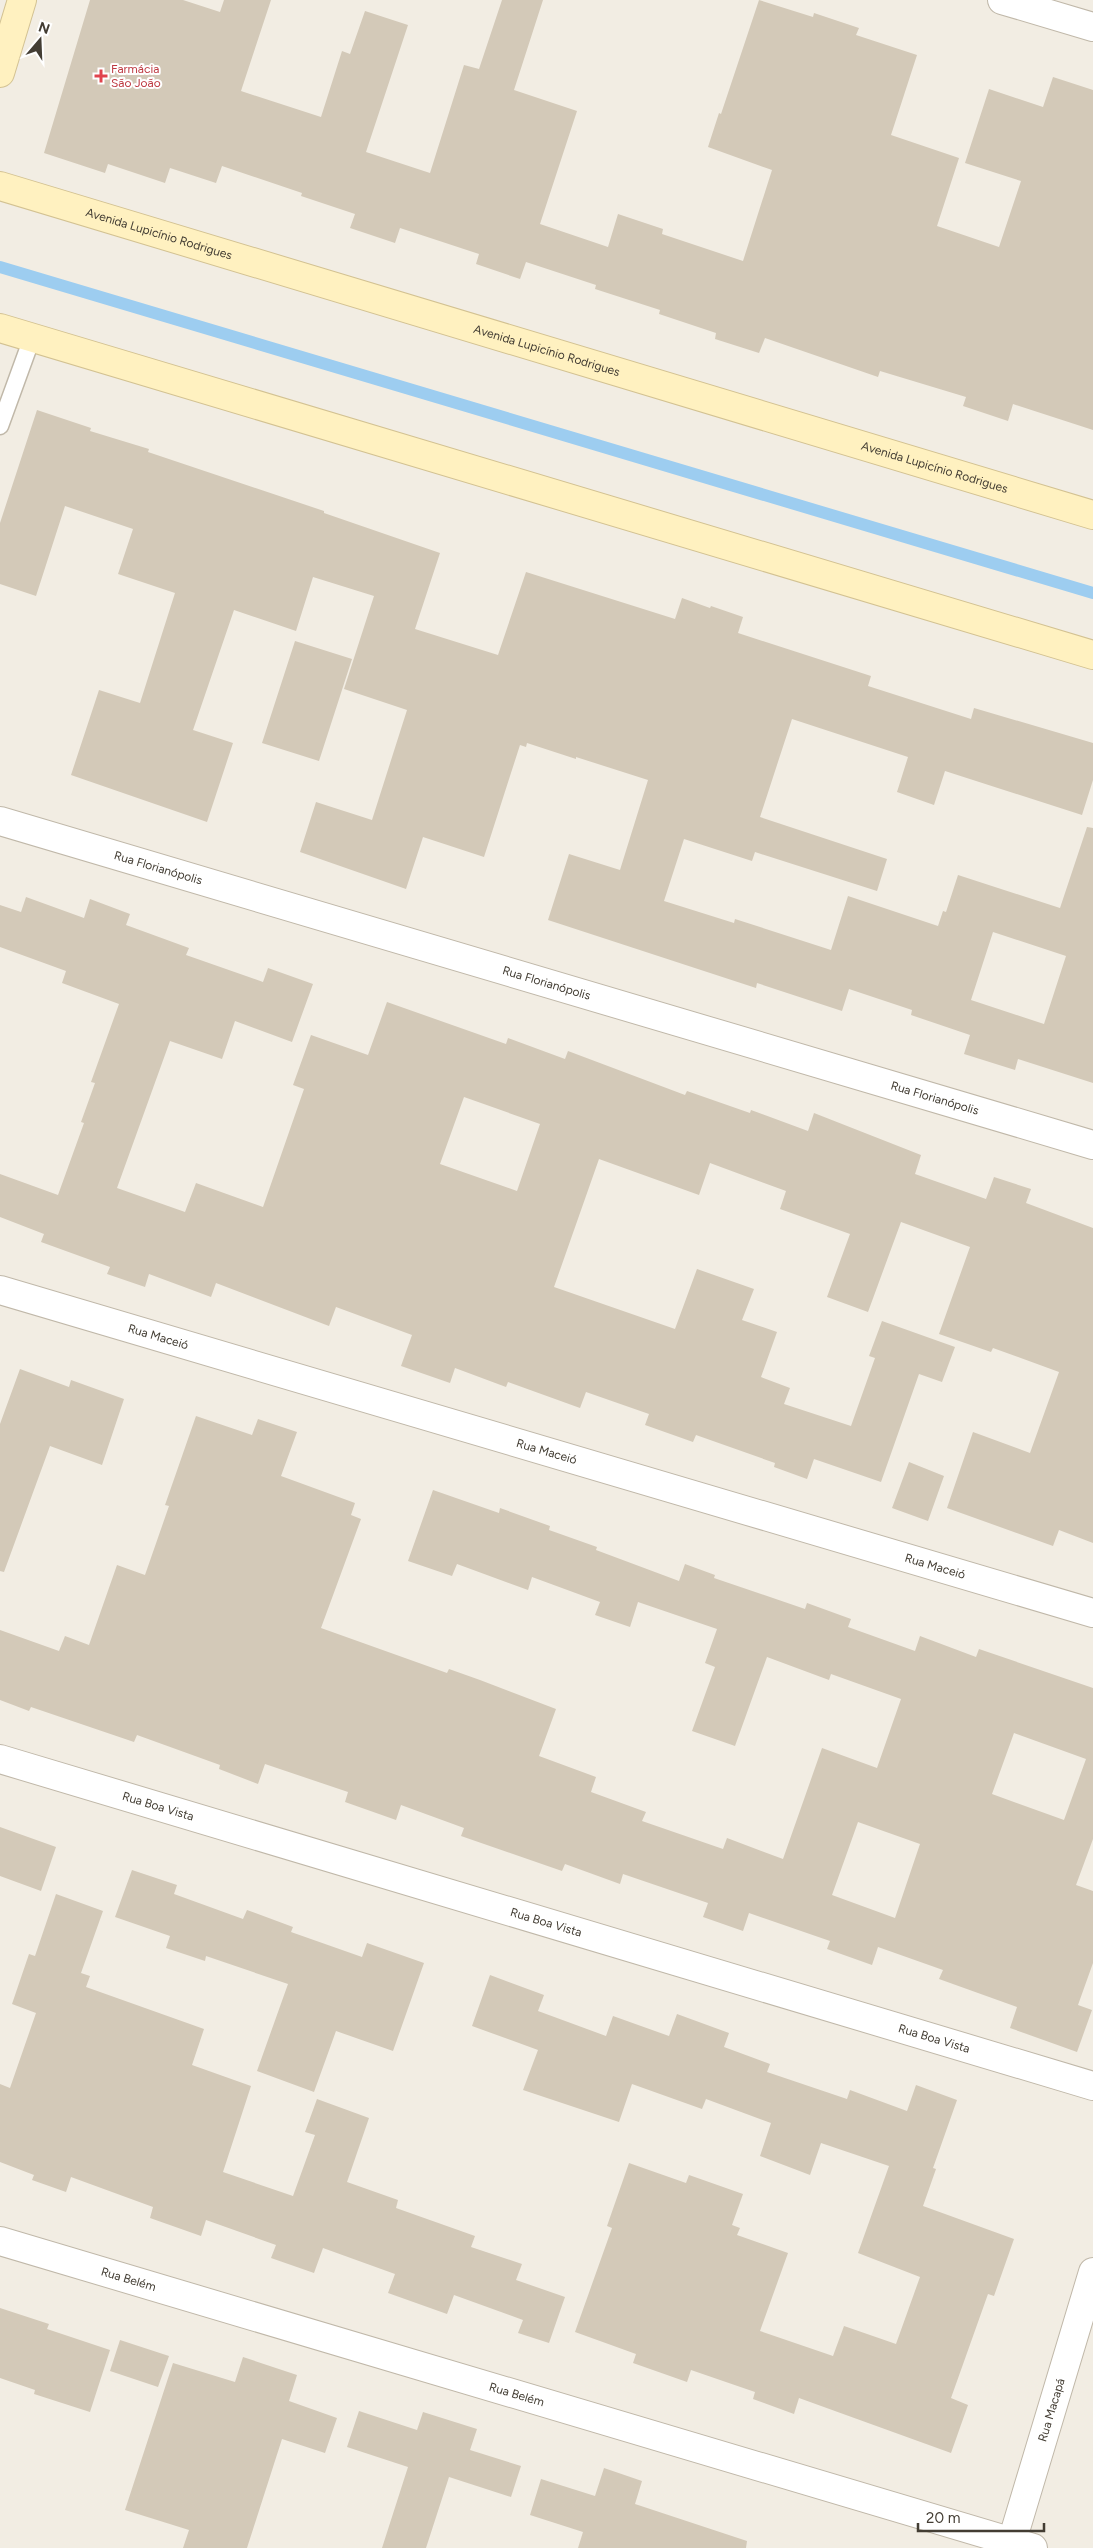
<svg xmlns="http://www.w3.org/2000/svg" width="1093" height="2548" viewBox="0 0 1093 2548" font-family="Figtree,sans-serif">
<style>
.lines{fill:none;stroke-linecap:round;stroke-linejoin:round}
.stream{stroke:#9dcdf0;stroke-width:12}
.building{fill:#d3c9b8;fill-rule:evenodd}
.lane-casing{stroke:#c0b8a9;stroke-width:19}
.street-casing{stroke:#c0b8a9;stroke-width:30}
.secondary-casing{stroke:#d3c292;stroke-width:30}
.lane{stroke:#fff;stroke-width:16}
.street{stroke:#fff;stroke-width:28}
.secondary{stroke:#fff1c0;stroke-width:28}
.health-dot{fill:#e0444e;stroke:#fff;stroke-width:2}
.labels{text-anchor:middle;dominant-baseline:central;stroke-width:4;stroke-linejoin:round;paint-order:stroke}
.health-label{font-size:12px;fill:#be3a42;stroke:#fff;text-anchor:start}
.street-label{font-size:12px;fill:#433d33;stroke:#fff}
</style>
<rect width="100%" height="100%" fill="#f2ede3"/>
<g class="lines">
<path class="stream" d="M 0,267 L 1093,593"/>
</g>
<path class="building" d="M 90,0 L 183,0 L 220,12 L 224,0 L 271,0 L 241,91 L 321,117 L 342,51 L 350,54 L 365,11 L 408,25 L 366,152 L 430,173 L 464,65 L 479,69 L 502,0 L 543,0 L 514,90 L 577,111 L 540,224 L 608,247 L 618,214 L 663,229 L 662,234 L 743,261 L 772,170 L 708,147 L 719,113 L 721,114 L 759,0 L 813,17 L 814,13 L 859,28 L 856,35 L 917,55 L 891,135 L 959,158 L 937,226 L 999,247 L 1021,181 L 965,163 L 989,89 L 1043,107 L 1053,77 L 1093,90 L 1093,430 L 1013,404 L 1008,421 L 963,406 L 966,397 L 880,371 L 878,377 L 765,338 L 759,353 L 715,339 L 716,333 L 659,314 L 660,310 L 595,289 L 596,285 L 526,262 L 520,279 L 476,264 L 479,254 L 400,228 L 395,243 L 350,228 L 355,214 L 301,196 L 302,193 L 222,166 L 216,183 L 170,168 L 165,183 L 108,164 L 105,173 L 44,153 Z
M 37,410 L 91,428 L 90,431 L 149,449 L 148,452 L 324,511 L 324,513 L 440,553 L 415,629 L 498,655 L 526,572 L 675,619 L 682,598 L 710,608 L 711,606 L 743,617 L 738,633 L 871,676 L 868,686 L 971,719 L 974,708 L 1093,743 L 1093,780 L 1082,815 L 945,771 L 934,805 L 897,792 L 908,757 L 792,719 L 760,817 L 887,859 L 877,891 L 755,852 L 752,861 L 684,839 L 664,901 L 734,923 L 735,919 L 831,950 L 848,896 L 938,926 L 943,911 L 946,912 L 958,875 L 1060,908 L 1087,827 L 1093,828 L 1093,1083 L 1018,1059 L 1015,1070 L 964,1054 L 970,1035 L 911,1015 L 912,1010 L 849,989 L 842,1011 L 757,983 L 756,988 L 548,920 L 569,854 L 620,870 L 648,780 L 576,757 L 576,759 L 527,743 L 526,747 L 520,745 L 484,857 L 423,837 L 406,889 L 300,852 L 316,802 L 372,820 L 407,710 L 344,689 L 374,596 L 313,577 L 296,631 L 234,610 L 193,730 L 233,743 L 207,822 L 71,775 L 99,690 L 140,703 L 175,593 L 118,574 L 133,529 L 65,506 L 36,596 L 0,584 L 0,523 ZM 993,932 L 1066,956 L 1044,1024 L 971,1000 Z
M 295,641 L 352,659 L 319,761 L 262,743 Z
M 26,897 L 84,918 L 90,899 L 130,914 L 126,925 L 189,948 L 186,955 L 263,982 L 268,968 L 313,984 L 292,1042 L 235,1021 L 222,1059 L 170,1041 L 117,1188 L 185,1212 L 196,1183 L 263,1207 L 304,1089 L 293,1085 L 311,1035 L 368,1055 L 387,1002 L 506,1044 L 508,1038 L 565,1059 L 568,1051 L 685,1095 L 687,1091 L 750,1113 L 751,1110 L 808,1131 L 814,1113 L 921,1155 L 915,1174 L 986,1199 L 994,1177 L 1031,1189 L 1026,1203 L 1093,1228 L 1093,1543 L 1059,1530 L 1053,1546 L 947,1508 L 973,1432 L 1030,1453 L 1059,1372 L 993,1348 L 991,1352 L 939,1334 L 970,1247 L 901,1222 L 868,1312 L 827,1297 L 850,1234 L 780,1209 L 786,1191 L 710,1163 L 699,1195 L 599,1159 L 554,1287 L 675,1329 L 697,1269 L 754,1289 L 742,1320 L 777,1332 L 761,1377 L 790,1388 L 784,1404 L 851,1426 L 875,1358 L 869,1356 L 882,1321 L 955,1347 L 942,1382 L 919,1374 L 881,1482 L 814,1459 L 807,1479 L 774,1467 L 775,1463 L 696,1435 L 693,1442 L 645,1425 L 649,1414 L 586,1392 L 580,1408 L 508,1382 L 506,1387 L 455,1368 L 450,1383 L 401,1366 L 412,1335 L 336,1307 L 329,1326 L 216,1283 L 211,1297 L 149,1274 L 145,1287 L 107,1274 L 110,1267 L 41,1242 L 44,1234 L 0,1217 L 0,1174 L 58,1195 L 84,1123 L 81,1122 L 95,1083 L 91,1082 L 119,1004 L 62,983 L 66,971 L 0,947 L 0,905 L 21,912 ZM 464,1097 L 540,1124 L 517,1191 L 440,1164 Z
M 20,1369 L 69,1387 L 71,1380 L 124,1399 L 102,1465 L 50,1446 L 4,1572 L 0,1571 L 0,1424 Z
M 196,1416 L 252,1435 L 258,1419 L 297,1432 L 281,1476 L 355,1503 L 351,1515 L 361,1519 L 321,1628 L 447,1673 L 449,1669 L 480,1680 L 556,1709 L 539,1756 L 596,1777 L 591,1792 L 646,1812 L 642,1821 L 723,1849 L 727,1838 L 783,1859 L 822,1748 L 877,1768 L 901,1699 L 831,1674 L 829,1680 L 767,1657 L 735,1746 L 692,1731 L 715,1667 L 705,1663 L 717,1629 L 638,1602 L 630,1627 L 595,1615 L 600,1602 L 532,1577 L 528,1590 L 457,1564 L 452,1576 L 408,1561 L 433,1490 L 499,1513 L 500,1508 L 550,1526 L 549,1530 L 597,1547 L 596,1550 L 679,1581 L 685,1564 L 715,1575 L 714,1578 L 805,1609 L 807,1603 L 851,1619 L 848,1627 L 915,1651 L 920,1636 L 976,1657 L 979,1649 L 1093,1688 L 1093,1839 L 1076,1885 L 1093,1891 L 1093,1963 L 1078,2005 L 1092,2010 L 1077,2052 L 1010,2028 L 1017,2007 L 939,1979 L 943,1970 L 878,1947 L 872,1965 L 827,1949 L 830,1941 L 749,1913 L 743,1931 L 703,1917 L 708,1903 L 623,1874 L 620,1884 L 565,1864 L 562,1871 L 461,1836 L 464,1828 L 401,1805 L 396,1820 L 345,1802 L 348,1792 L 265,1764 L 258,1784 L 219,1769 L 220,1765 L 137,1735 L 134,1742 L 31,1707 L 29,1711 L 0,1700 L 0,1630 L 59,1651 L 65,1636 L 89,1645 L 117,1565 L 145,1575 L 169,1506 L 165,1505 ZM 1014,1733 L 1086,1759 L 1064,1820 L 992,1794 ZM 858,1822 L 920,1844 L 895,1918 L 832,1895 Z
M 909,1462 L 944,1476 L 928,1521 L 892,1508 Z
M 0,1827 L 56,1847 L 41,1891 L 0,1876 Z
M 132,1870 L 177,1885 L 174,1894 L 243,1919 L 247,1910 L 293,1927 L 291,1932 L 362,1957 L 367,1943 L 424,1963 L 393,2051 L 336,2031 L 314,2092 L 257,2071 L 288,1984 L 206,1956 L 205,1961 L 166,1948 L 170,1936 L 115,1917 Z
M 56,1894 L 103,1911 L 81,1973 L 90,1976 L 86,1987 L 204,2029 L 192,2065 L 251,2086 L 223,2172 L 293,2196 L 315,2135 L 305,2132 L 317,2099 L 369,2118 L 347,2182 L 398,2200 L 396,2208 L 475,2236 L 471,2247 L 522,2264 L 516,2280 L 565,2297 L 549,2343 L 518,2333 L 523,2320 L 454,2295 L 447,2314 L 388,2293 L 395,2274 L 323,2248 L 314,2273 L 271,2258 L 276,2245 L 206,2220 L 201,2236 L 150,2218 L 153,2207 L 71,2177 L 66,2192 L 32,2180 L 34,2175 L 0,2162 L 0,2084 L 10,2088 L 36,2013 L 12,2004 L 29,1954 L 35,1956 Z
M 490,1975 L 544,1995 L 538,2011 L 606,2036 L 613,2016 L 669,2036 L 677,2014 L 729,2033 L 724,2047 L 770,2064 L 767,2072 L 847,2099 L 850,2090 L 907,2111 L 916,2085 L 957,2100 L 933,2168 L 936,2169 L 923,2206 L 1014,2239 L 994,2296 L 988,2294 L 951,2398 L 968,2405 L 951,2453 L 799,2398 L 794,2414 L 753,2399 L 755,2392 L 691,2370 L 687,2382 L 633,2363 L 636,2354 L 575,2332 L 612,2228 L 607,2226 L 629,2163 L 686,2183 L 689,2175 L 743,2194 L 732,2225 L 740,2228 L 737,2235 L 788,2253 L 760,2331 L 833,2356 L 844,2326 L 896,2344 L 920,2277 L 858,2253 L 889,2166 L 821,2143 L 810,2175 L 760,2156 L 771,2123 L 706,2099 L 702,2109 L 632,2084 L 619,2122 L 523,2090 L 538,2050 L 472,2026 Z
M 0,2308 L 49,2324 L 47,2329 L 110,2350 L 90,2412 L 34,2394 L 35,2390 L 0,2378 Z
M 120,2340 L 169,2356 L 158,2387 L 110,2371 Z
M 243,2357 L 297,2375 L 289,2401 L 337,2418 L 325,2453 L 282,2439 L 247,2548 L 183,2548 L 189,2530 L 125,2510 L 173,2363 L 235,2382 Z
M 359,2411 L 417,2430 L 423,2412 L 477,2429 L 470,2450 L 521,2466 L 511,2497 L 449,2477 L 426,2548 L 382,2548 L 408,2467 L 347,2447 Z
M 604,2468 L 642,2481 L 635,2504 L 747,2541 L 746,2548 L 578,2548 L 583,2532 L 530,2515 L 541,2479 L 595,2496 Z"/>
<g class="lines">
<g class="lane-casing">
<path id="lane" d="M 0,426 L 32,338"/>
</g>
<g class="street-casing">
<g id="street">
<path d="M 1002,0 L 1093,27"/>
<path id="s1" d="M 0,821 L 1093,1145"/>
<path id="s2" d="M 0,1290 L 1093,1613"/>
<path id="s3" d="M 0,1759 L 1093,2086"/>
<path id="s4" d="M 0,2241 L 1033,2548"/>
<path id="s5" d="M 1010,2548 L 1093,2272"/>
</g>
</g>
<g class="secondary-casing">
<g id="secondary">
<path d="M 0,73 L 22,0"/>
<path id="s6" d="M 0,186 L 1093,515"/>
<path d="M 0,328 L 1093,655"/>
</g>
</g>
<use href="#lane" class="lane"/>
<use href="#street" class="street"/>
<use href="#secondary" class="secondary"/>
</g>
<path class="health-dot" d="M98.5 68.5h5v5h5v5h-5v5h-5v-5h-5v-5h5z"/>
<g class="labels">
<g class="health-label">
<text x="111" y="69">Farmácia<tspan x="111" dy="14">São João</tspan></text>
</g>
<g class="street-label">
<text stroke="none"><textPath href="#s6" startOffset="166">Avenida Lupicínio Rodrigues</textPath></text>
<text stroke="none"><textPath href="#s6" startOffset="571">Avenida Lupicínio Rodrigues</textPath></text>
<text stroke="none"><textPath href="#s6" startOffset="976">Avenida Lupicínio Rodrigues</textPath></text>
<text stroke="none"><textPath href="#s1" startOffset="165">Rua Florianópolis</textPath></text>
<text stroke="none"><textPath href="#s1" startOffset="570">Rua Florianópolis</textPath></text>
<text stroke="none"><textPath href="#s1" startOffset="975">Rua Florianópolis</textPath></text>
<text stroke="none"><textPath href="#s2" startOffset="165">Rua Maceió</textPath></text>
<text stroke="none"><textPath href="#s2" startOffset="570">Rua Maceió</textPath></text>
<text stroke="none"><textPath href="#s2" startOffset="975">Rua Maceió</textPath></text>
<text stroke="none"><textPath href="#s3" startOffset="165">Rua Boa Vista</textPath></text>
<text stroke="none"><textPath href="#s3" startOffset="570">Rua Boa Vista</textPath></text>
<text stroke="none"><textPath href="#s3" startOffset="975">Rua Boa Vista</textPath></text>
<text stroke="none"><textPath href="#s4" startOffset="134">Rua Belém</textPath></text>
<text stroke="none"><textPath href="#s4" startOffset="539">Rua Belém</textPath></text>
<text stroke="none"><textPath href="#s5" startOffset="144">Rua Macapá</textPath></text>
</g>
</g>
<g transform="translate(40 40) rotate(19)" stroke="#ffffff" stroke-width="4" paint-order="stroke">
<path d="M0-4L9 19L0 12L-9 19Z" fill="#433d33"/>
<text y="-8" font-size="14" font-weight="bold" text-anchor="middle" fill="#433d33">N</text>
</g>
<path d="M918 2523v8h126v-8" fill="none" stroke="#433d33" stroke-width="2.5"/>
<text x="926" y="2523" font-size="15" fill="#433d33" stroke="#ffffff" stroke-width="4" paint-order="stroke">20 m</text>
</svg>
